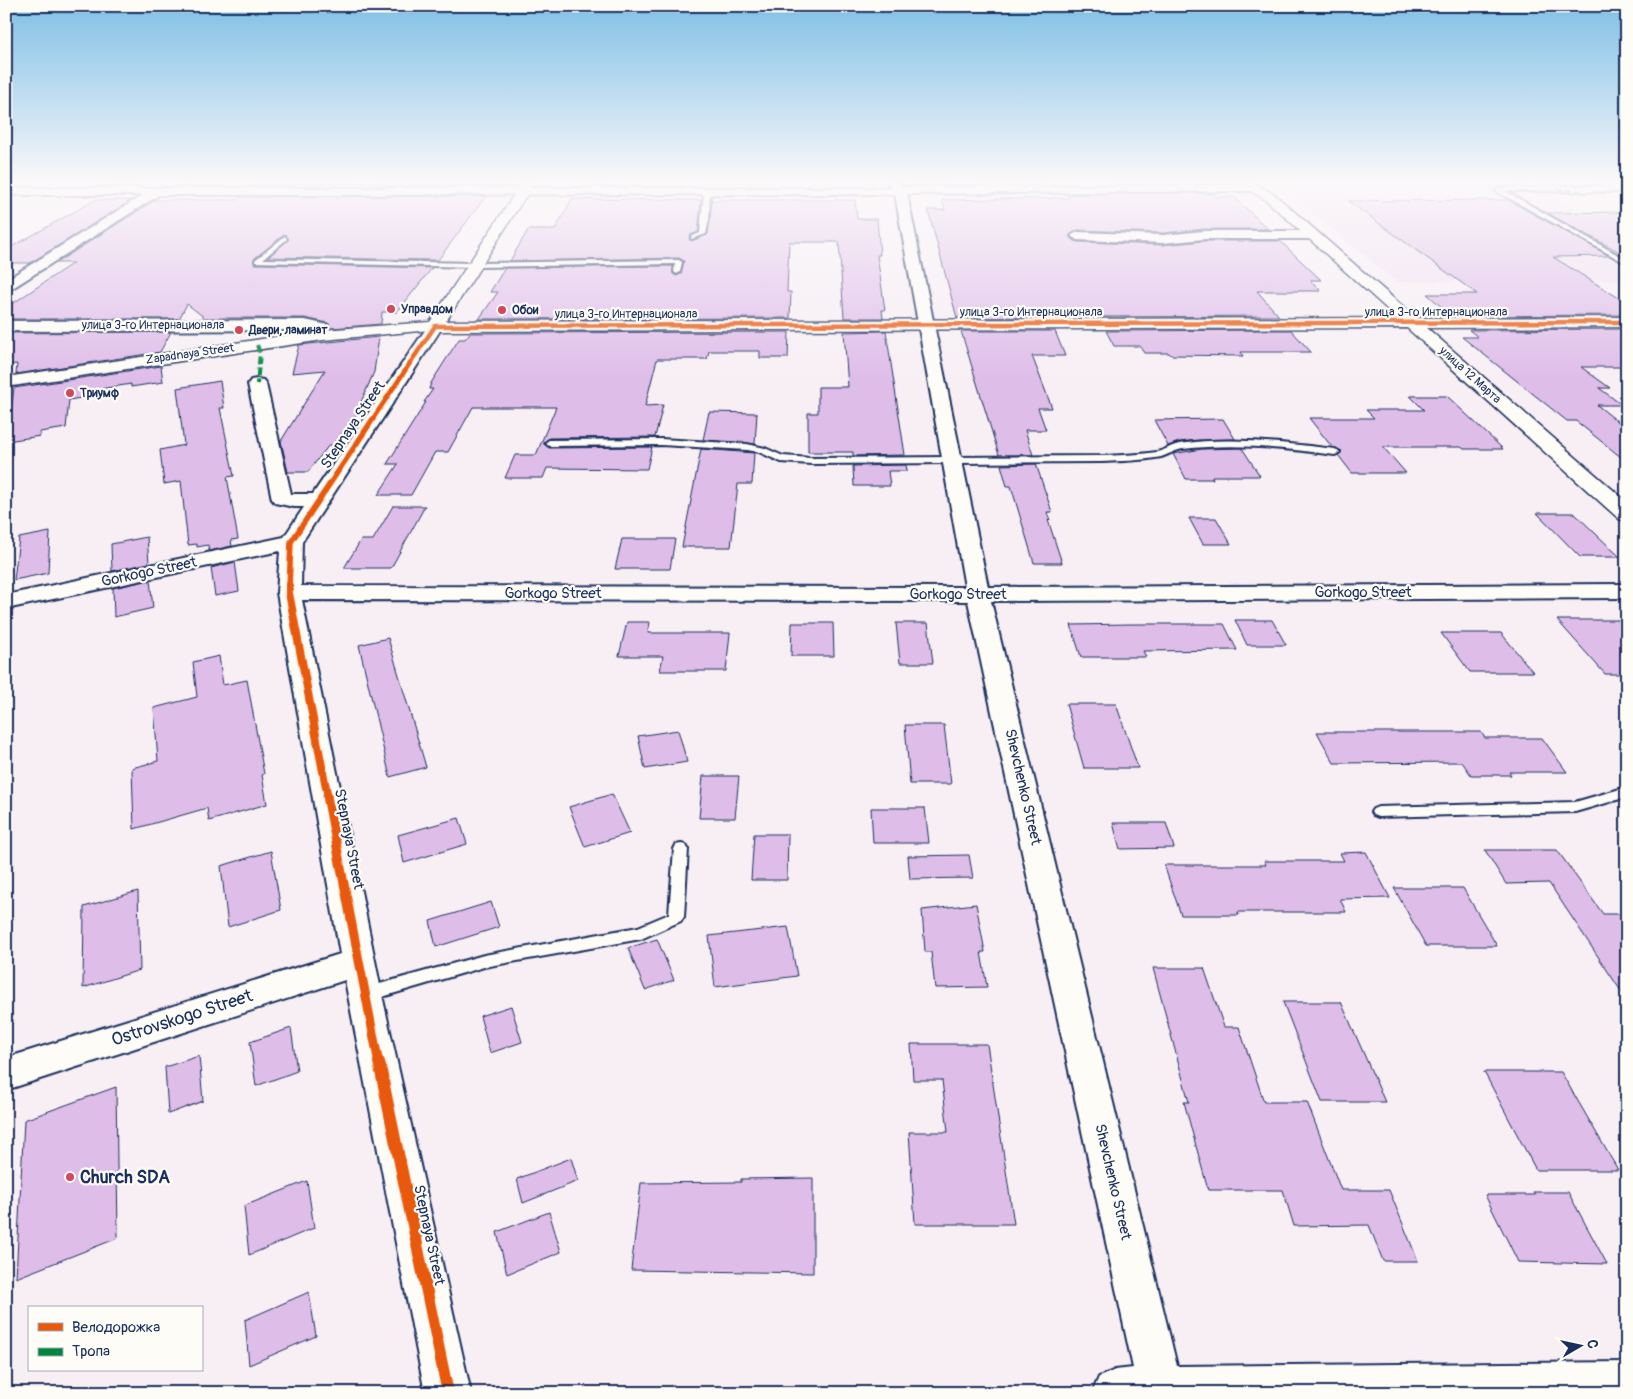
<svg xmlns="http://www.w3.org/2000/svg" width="1633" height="1399" viewBox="0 0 1633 1399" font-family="Pangolin,sans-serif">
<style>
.built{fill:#f0e0f1}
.building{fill:#dfbde9;stroke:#1b2f5e}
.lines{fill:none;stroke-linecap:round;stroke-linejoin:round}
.service-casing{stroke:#1b2f5e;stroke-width:4}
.minor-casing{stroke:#1b2f5e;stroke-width:4}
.tertiary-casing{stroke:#1b2f5e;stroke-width:3}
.secondary-casing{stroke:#1b2f5e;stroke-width:3}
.service{fill:#fdfcf7;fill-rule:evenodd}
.minor{fill:#fdfcf7;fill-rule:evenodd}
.tertiary{fill:#fdfcf7;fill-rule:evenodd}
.secondary{fill:#fdfcf7;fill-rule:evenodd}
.quiet-far1{stroke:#00873e;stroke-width:3;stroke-dasharray:6 3;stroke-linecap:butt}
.quiet{stroke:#00873e;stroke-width:4;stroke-dasharray:8 4;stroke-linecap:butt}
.cycleway-far4-casing{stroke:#fdfcf7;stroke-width:6}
.cycleway-far3-casing{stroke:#fdfcf7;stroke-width:8}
.cycleway-far2-casing{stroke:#fdfcf7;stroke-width:11}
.cycleway-far1-casing{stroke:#fdfcf7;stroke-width:12}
.cycleway-casing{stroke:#fdfcf7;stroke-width:15}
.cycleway-far4{stroke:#e8590c;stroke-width:4.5}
.cycleway-far3{stroke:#e8590c;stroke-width:5.5}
.cycleway-far2{stroke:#e8590c;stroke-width:8}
.cycleway-far1{stroke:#e8590c;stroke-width:9}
.cycleway{stroke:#e8590c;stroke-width:12}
.poi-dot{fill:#d1495b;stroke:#fdfcf7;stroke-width:2}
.labels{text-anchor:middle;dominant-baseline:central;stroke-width:4.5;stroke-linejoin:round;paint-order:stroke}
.far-poi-label{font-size:12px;font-weight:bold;fill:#1b2f5e;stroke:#fdfcf7;text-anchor:start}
.far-street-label{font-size:12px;fill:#1b2f5e;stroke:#fdfcf7}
.street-label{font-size:15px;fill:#1b2f5e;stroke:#fdfcf7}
.near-street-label{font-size:18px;fill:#1b2f5e;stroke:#fdfcf7}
.near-poi-label{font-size:18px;font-weight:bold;fill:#1b2f5e;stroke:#fdfcf7;text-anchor:start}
</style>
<rect width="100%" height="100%" fill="#f7eff4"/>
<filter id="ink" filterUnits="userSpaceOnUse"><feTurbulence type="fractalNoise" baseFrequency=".02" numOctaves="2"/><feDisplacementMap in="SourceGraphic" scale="10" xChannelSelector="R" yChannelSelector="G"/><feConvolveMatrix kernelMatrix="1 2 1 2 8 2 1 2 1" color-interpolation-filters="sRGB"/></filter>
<g filter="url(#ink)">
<path class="built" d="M 1275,183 L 1527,183 L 1627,235 L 1627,279 L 1397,282 Z"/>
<path class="building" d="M 259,183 L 497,183 L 495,186 L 255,186 Z
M 1212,193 L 1216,197 L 1234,197 L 1268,229 L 1204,229 L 1163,233 L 1077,230 L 1069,237 L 1077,242 L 1163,245 L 1204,241 L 1280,241 L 1321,280 L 1310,280 L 1321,291 L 1257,291 L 1279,316 L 1099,317 L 1095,310 L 1046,310 L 1049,317 L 957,318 L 928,210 L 945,210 L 942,200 L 1069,198 L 1068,194 Z
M 486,196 L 438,260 L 268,257 L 288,240 L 285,234 L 254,259 L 255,264 L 432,268 L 397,312 L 382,312 L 381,324 L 331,328 L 328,323 L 305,318 L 205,318 L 187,304 L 179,319 L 6,319 L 6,308 L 73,263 L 56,263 L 155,200 L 236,200 L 240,197 Z
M 572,199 L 701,200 L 698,232 L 690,235 L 689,239 L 692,241 L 708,234 L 712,200 L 855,200 L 857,219 L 877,219 L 880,255 L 877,255 L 885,310 L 882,310 L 883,318 L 844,318 L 839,242 L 789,242 L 787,292 L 791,292 L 790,318 L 479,319 L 498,292 L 490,292 L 505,268 L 673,266 L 673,274 L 676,276 L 681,274 L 684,261 L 679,258 L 510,261 L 528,230 L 555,230 Z
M 95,200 L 132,200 L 30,263 L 6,263 L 6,250 Z
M 1508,200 L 1610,256 L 1553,257 L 1627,303 L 1627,315 L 1452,316 L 1427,294 L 1477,294 L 1348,201 Z
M 1627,212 L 1627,256 L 1547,213 Z
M 1627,329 L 1627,367 L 1581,367 L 1610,388 L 1599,388 L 1622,405 L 1597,405 L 1627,429 L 1627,462 L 1576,421 L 1567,421 L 1462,337 L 1478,337 L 1469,330 Z
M 1291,330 L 1311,352 L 1241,352 L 1243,356 L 1171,355 L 1169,353 L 1144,353 L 1140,346 L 1114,346 L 1106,331 Z
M 886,331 L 905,455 L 853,456 L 853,452 L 808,452 L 808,413 L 818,413 L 818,387 L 848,387 L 844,332 Z
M 961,331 L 1055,331 L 1065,356 L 1032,356 L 1052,408 L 1038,408 L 1046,430 L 1025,430 L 1033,455 L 999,455 Z
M 171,332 L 160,352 L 16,374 L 17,364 L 6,365 L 6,333 Z
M 789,332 L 788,358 L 760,358 L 760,351 L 709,351 L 707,359 L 657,359 L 645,406 L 663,405 L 655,437 L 549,438 L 543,443 L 549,448 L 652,447 L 647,469 L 547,468 L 543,478 L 505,478 L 515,455 L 536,455 L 556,407 L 473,407 L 448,452 L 435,452 L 411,495 L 378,495 L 398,464 L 387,464 L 426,402 L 424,402 L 433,389 L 429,389 L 431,383 L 459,339 L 465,339 L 470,333 Z
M 379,337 L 374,372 L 355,416 L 333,445 L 329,445 L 308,472 L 288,472 L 281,441 L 325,370 L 292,373 L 299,345 Z
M 161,366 L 163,382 L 131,387 L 131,384 L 81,392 L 81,398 L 69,400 L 66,428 L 40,432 L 40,436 L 7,441 L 14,388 Z
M 220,381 L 224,408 L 220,408 L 234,476 L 227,477 L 238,539 L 231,540 L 232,546 L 209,551 L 208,545 L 197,547 L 197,544 L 188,545 L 181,481 L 164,484 L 160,450 L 184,445 L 177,388 Z
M 1410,396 L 1447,396 L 1503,449 L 1464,449 L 1461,447 L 1383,447 L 1406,473 L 1352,473 L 1338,455 L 1342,451 L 1332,447 L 1309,418 L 1374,418 L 1366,410 L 1424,410 Z
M 709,412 L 757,413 L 755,444 L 703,440 Z
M 1223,419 L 1235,439 L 1198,440 L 1179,442 L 1168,446 L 1154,420 Z
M 1242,448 L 1260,476 L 1212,476 L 1213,479 L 1186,479 L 1173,454 L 1202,449 Z
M 701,449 L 754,453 L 752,484 L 738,484 L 731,547 L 682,547 Z
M 1036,464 L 1052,512 L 1047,512 L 1050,520 L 1048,520 L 1062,563 L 1034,563 L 1011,486 L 1007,486 L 1001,465 Z
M 906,465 L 907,471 L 888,471 L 890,486 L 854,486 L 853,466 Z
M 393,506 L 425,506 L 391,568 L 344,568 L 361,540 L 373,540 Z
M 1537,513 L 1574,513 L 1620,557 L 1580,557 Z
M 1189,518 L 1216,518 L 1231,544 L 1203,544 Z
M 50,532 L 48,573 L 14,580 L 19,538 Z
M 147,537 L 149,563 L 112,571 L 111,544 Z
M 622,539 L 675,539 L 670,569 L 615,569 Z
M 235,562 L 239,591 L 215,596 L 211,568 Z
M 150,580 L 153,608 L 114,617 L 113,588 Z
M 1235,620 L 1272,620 L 1286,645 L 1247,645 Z
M 1557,620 L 1627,620 L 1627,674 L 1605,674 Z
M 627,622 L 650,622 L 648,633 L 730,633 L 726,671 L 660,671 L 663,656 L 619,656 Z
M 792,623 L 833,623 L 834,656 L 791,656 Z
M 896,623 L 928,623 L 933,663 L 900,663 Z
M 1131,624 L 1224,624 L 1237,650 L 1143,651 L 1146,657 L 1081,657 L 1071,625 Z
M 1441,633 L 1501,633 L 1533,672 L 1470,672 Z
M 388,638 L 426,767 L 390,777 L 359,645 Z
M 219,656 L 223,685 L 247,680 L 264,774 L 262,775 L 267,804 L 209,821 L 207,808 L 134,829 L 132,768 L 158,761 L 154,708 L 197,697 L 193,662 Z
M 1066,704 L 1116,704 L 1138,768 L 1084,768 Z
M 905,725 L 944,725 L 951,784 L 910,784 Z
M 678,730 L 687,762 L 645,769 L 638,736 Z
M 1317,732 L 1481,732 L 1485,738 L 1542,738 L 1567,772 L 1509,772 L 1511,775 L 1471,775 L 1462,762 L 1334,763 Z
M 703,776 L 739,776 L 735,818 L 699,818 Z
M 612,794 L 630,833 L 585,847 L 569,807 Z
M 871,808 L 925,808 L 929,843 L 873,843 Z
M 459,818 L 467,844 L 404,863 L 398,835 Z
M 1113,823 L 1166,823 L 1174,848 L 1120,849 Z
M 754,834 L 788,834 L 787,880 L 751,880 Z
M 1485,850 L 1557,850 L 1603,914 L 1627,914 L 1627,1000 L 1549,883 L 1506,884 Z
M 271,851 L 281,910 L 228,927 L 221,866 Z
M 1366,852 L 1390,898 L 1340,899 L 1346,912 L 1238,912 L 1239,915 L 1181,915 L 1164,865 L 1266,865 L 1264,861 L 1344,861 L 1340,853 Z
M 969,855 L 973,878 L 910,879 L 908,856 Z
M 1394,888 L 1463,888 L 1497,946 L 1426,946 Z
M 138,891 L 140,970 L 83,988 L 84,907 Z
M 491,902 L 499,927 L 436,947 L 430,921 Z
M 976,904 L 985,952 L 981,952 L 987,987 L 935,988 L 931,952 L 925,952 L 922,910 Z
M 788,927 L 797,976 L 715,987 L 709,936 Z
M 657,939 L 674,980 L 645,990 L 628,948 Z
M 1153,968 L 1204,968 L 1224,1027 L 1239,1027 L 1264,1102 L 1307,1102 L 1341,1190 L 1389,1190 L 1418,1261 L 1383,1261 L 1369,1225 L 1294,1226 L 1283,1190 L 1208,1190 L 1184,1102 L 1189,1102 Z
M 1283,1002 L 1341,1002 L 1385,1102 L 1322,1102 Z
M 511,1006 L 522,1042 L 490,1053 L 480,1016 Z
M 291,1028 L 297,1071 L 256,1086 L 250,1042 Z
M 911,1044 L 987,1044 L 1014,1224 L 915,1224 L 909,1132 L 948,1132 L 942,1080 L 913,1080 Z
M 199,1056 L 203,1101 L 168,1114 L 165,1067 Z
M 1484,1072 L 1561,1072 L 1618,1170 L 1536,1170 Z
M 116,1087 L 118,1238 L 16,1278 L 24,1120 Z
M 571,1158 L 578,1181 L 523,1203 L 517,1179 Z
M 813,1178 L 813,1273 L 631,1270 L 641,1183 L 741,1182 L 741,1179 Z
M 307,1181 L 314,1228 L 249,1255 L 244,1206 Z
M 1533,1192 L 1568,1192 L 1607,1264 L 1518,1262 L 1485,1195 L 1535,1195 Z
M 549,1212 L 561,1252 L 507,1274 L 497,1232 Z
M 309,1292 L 316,1336 L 249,1365 L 245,1320 Z"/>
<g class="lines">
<g class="service-casing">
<path id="service" d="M 1498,188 L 1541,188 L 1539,191 L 1505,191 L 1627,260 L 1627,264 L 1496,191 Z
M 707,189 L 710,191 L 709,219 L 706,234 L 691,239 L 691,237 L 700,233 L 704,191 Z
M 285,236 L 287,239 L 263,259 L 475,263 L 679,260 L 682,262 L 680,272 L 677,274 L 674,272 L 675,264 L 475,267 L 255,262 L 255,260 Z
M 661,439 L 747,444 L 765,448 L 783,456 L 811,458 L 1100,456 C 1119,455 1138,455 1157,452 C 1165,450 1171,446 1179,444 C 1229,436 1285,443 1335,449 L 1340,452 L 1335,455 C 1284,448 1234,443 1183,449 C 1175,450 1168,455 1161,457 C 1141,461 1120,461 1100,462 L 811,464 L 781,462 L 759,452 L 747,450 L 661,445 L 549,446 L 545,443 L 549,440 Z
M 1627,787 L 1627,797 L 1575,812 L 1378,817 L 1373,815 L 1371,812 L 1373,809 L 1378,807 L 1575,802 Z
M 681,844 L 686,845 L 688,849 L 684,917 L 681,921 L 641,939 L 484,967 L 365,1002 L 359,1000 L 357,995 L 359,990 L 365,988 L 484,955 L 638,927 L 669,914 L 674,849 L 676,845 Z"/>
</g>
<g class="minor-casing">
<path id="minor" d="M 888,183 L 900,183 L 902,187 L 1251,185 L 1257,188 L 1251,191 L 907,194 L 988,587 L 1627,584 L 1627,598 L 991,601 L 1177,1366 L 1627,1362 L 1627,1393 L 1092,1393 L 1099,1377 L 1115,1370 L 1133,1368 L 968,601 L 302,600 L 382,995 L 471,1393 L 425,1393 L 345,980 L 6,1090 L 6,1058 L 340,954 L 277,593 L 280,551 L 6,609 L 6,595 L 284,537 L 304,507 L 294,507 L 275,503 L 272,499 L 248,384 L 251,380 L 257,379 L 263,380 L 266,384 L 291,494 L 313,494 L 430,323 L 440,323 L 443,326 L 302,542 L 301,586 L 965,587 L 895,194 L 159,195 L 11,289 L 6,290 L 6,280 L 143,195 L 6,195 L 6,188 L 891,188 Z
M 1539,186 L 1627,186 L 1627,192 L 1535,191 L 1533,189 Z
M 1204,231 L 1313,231 L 1319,235 L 1313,239 L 1204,239 L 1163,243 L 1077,240 L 1071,236 L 1077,232 L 1163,235 Z
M 305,320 L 328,325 L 331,335 L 329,338 L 317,338 L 315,331 L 305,330 L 6,331 L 6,321 Z"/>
</g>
<g class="tertiary-casing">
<path id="tertiary" d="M 1238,183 L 1253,183 L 1274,194 L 1416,318 L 1627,317 L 1627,327 L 1427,328 L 1627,502 L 1627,521 L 1619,519 L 1407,328 L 435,331 L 429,329 L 427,326 L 429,323 L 435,321 L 1397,318 L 1266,200 Z"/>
</g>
<g class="secondary-casing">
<path id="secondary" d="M 522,183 L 534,183 L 441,329 L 323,340 L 6,387 L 6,377 L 323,330 L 430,322 Z"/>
</g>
<use href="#service" class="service"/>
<use href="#minor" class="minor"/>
<use href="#tertiary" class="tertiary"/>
<use href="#secondary" class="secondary"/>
<path class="quiet-far1" d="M 1557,189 L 1583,192"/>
<path class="quiet" d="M 257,345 L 260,353 L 257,384"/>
<g class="cycleway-far4-casing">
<path id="cycleway-far4" d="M 372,420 L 435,326 L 1627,322"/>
</g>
<g class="cycleway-far3-casing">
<path id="cycleway-far3" d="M 289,587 L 291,542 L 373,419"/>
</g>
<g class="cycleway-far2-casing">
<path id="cycleway-far2" d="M 289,586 L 289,593 L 328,798"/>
</g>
<g class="cycleway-far1-casing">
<path id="cycleway-far1" d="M 327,796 L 379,1064"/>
</g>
<g class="cycleway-casing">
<path id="cycleway" d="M 379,1062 L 448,1393"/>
</g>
<use href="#cycleway-far4" class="cycleway-far4"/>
<use href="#cycleway-far3" class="cycleway-far3"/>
<use href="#cycleway-far2" class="cycleway-far2"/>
<use href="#cycleway-far1" class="cycleway-far1"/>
<use href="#cycleway" class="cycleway"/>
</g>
</g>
<linearGradient id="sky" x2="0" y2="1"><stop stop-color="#7fc0e5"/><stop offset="0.48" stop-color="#fbf8fa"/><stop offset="1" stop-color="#fbf8fa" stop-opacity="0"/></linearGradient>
<rect width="1633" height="379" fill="url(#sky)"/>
<g class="poi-dot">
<circle cx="391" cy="309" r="5"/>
<circle cx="502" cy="310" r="5"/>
<circle cx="239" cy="330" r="5"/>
<circle cx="70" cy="393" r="5"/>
<circle cx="70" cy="1177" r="5"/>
</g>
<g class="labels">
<g class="far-poi-label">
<text x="401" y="309">Управдом</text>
<text x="512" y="310">Обои</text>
<text x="249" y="330">Двери, ламинат</text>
<text x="80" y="393">Триумф</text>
</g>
<g class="far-street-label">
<text x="1031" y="312">улица 3-го Интернационала</text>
<text x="1436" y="312">улица 3-го Интернационала</text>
<text x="626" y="314">улица 3-го Интернационала</text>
<text x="153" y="325">улица 3-го Интернационала</text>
<text transform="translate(190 354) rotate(-8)">Zapadnaya Street</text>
<text transform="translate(1470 375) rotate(42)">улица 12 Марта</text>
</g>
<g class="street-label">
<text transform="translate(353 425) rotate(-56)">Stepnaya Street</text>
<text transform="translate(149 572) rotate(-12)">Gorkogo Street</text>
<text x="1363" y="592">Gorkogo Street</text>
<text x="553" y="593">Gorkogo Street</text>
<text x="958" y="594">Gorkogo Street</text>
<text transform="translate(1023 787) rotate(77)">Shevchenko Street</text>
<text transform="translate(349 839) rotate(79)">Stepnaya Street</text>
<text transform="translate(1113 1182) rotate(77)">Shevchenko Street</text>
<text transform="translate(429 1235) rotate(78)">Stepnaya Street</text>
</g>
<g class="near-street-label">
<text transform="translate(182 1018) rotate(-18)">Ostrovskogo Street</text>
</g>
<g class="near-poi-label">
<text x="80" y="1177">Church SDA</text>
</g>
</g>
<rect width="1633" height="1399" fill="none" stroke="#fdfcf7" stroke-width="25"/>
<rect x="12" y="12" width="1608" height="1374" fill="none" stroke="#1b2f5e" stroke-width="2" filter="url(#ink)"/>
<rect x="28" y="1306" width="175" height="65" fill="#fdfcf7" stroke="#a3aaba"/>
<rect x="38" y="1323" width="25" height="8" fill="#e8590c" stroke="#a3aaba"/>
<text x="72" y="1332" font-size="15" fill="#1b2f5e">Велодорожка</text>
<rect x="38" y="1348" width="25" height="8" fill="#00873e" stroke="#a3aaba"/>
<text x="72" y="1356" font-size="15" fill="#1b2f5e">Тропа</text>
<g transform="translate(1580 1346) rotate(81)" stroke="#fdfcf7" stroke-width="4" paint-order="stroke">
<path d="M0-4L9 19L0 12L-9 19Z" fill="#1b2f5e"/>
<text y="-8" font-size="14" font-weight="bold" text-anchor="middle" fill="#1b2f5e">С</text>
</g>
</svg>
